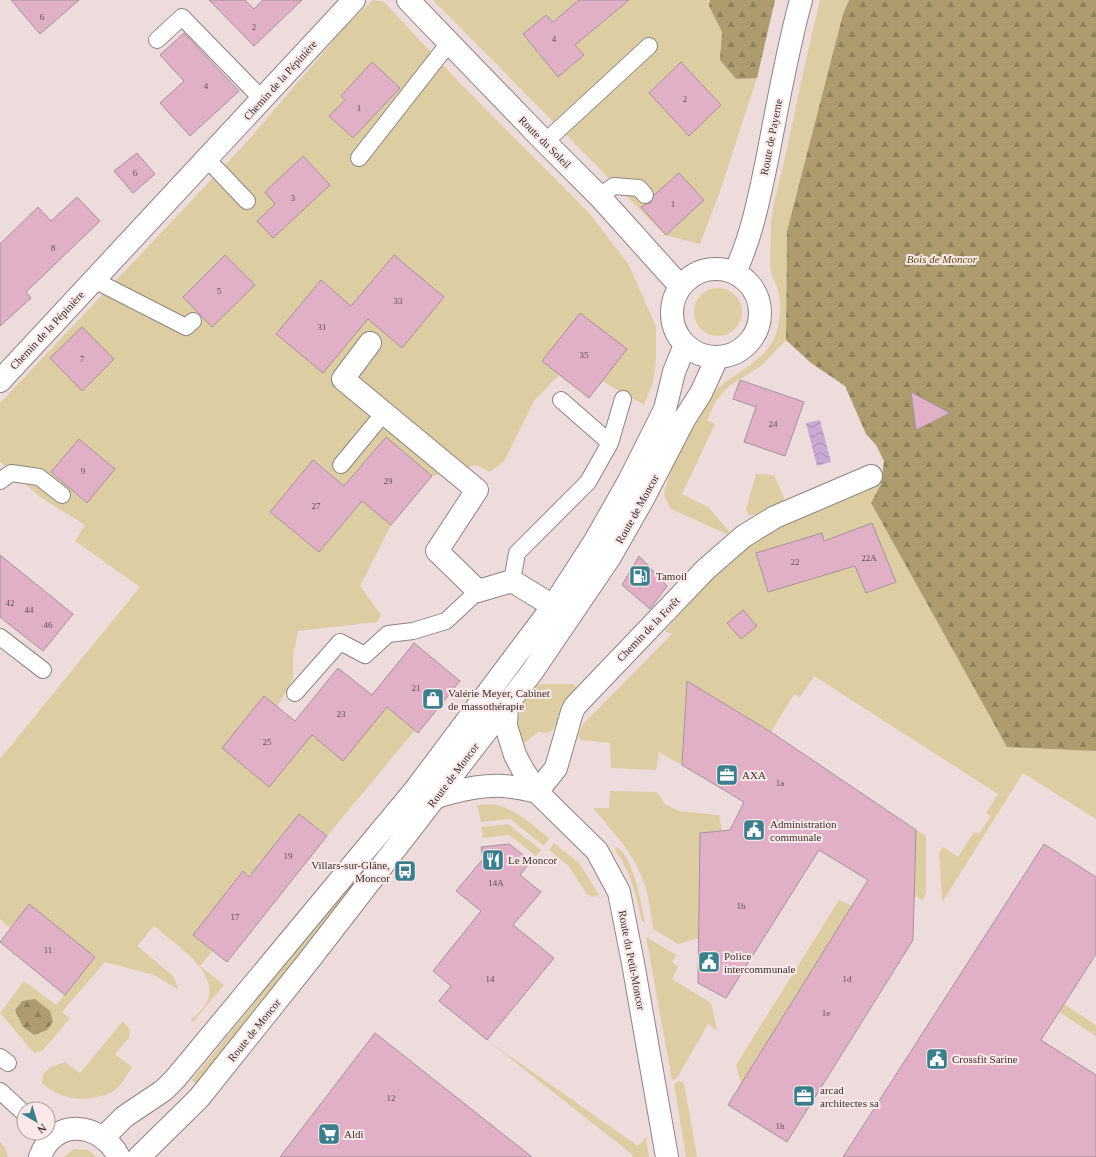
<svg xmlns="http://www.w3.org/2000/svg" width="1096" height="1157" viewBox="0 0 1096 1157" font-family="'Times New Roman',serif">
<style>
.grass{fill:#ddcda3}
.forest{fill:url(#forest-firs)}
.water{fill:url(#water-waves)}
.building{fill:#e1afc6;stroke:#a2949a}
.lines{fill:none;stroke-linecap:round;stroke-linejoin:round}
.lane-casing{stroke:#918281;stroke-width:18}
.street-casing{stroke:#918281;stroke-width:24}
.secondary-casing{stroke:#918281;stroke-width:24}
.lane{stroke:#fff;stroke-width:16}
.street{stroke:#fff;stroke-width:22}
.secondary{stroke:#fff;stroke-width:22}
.labels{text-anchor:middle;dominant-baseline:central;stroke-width:4;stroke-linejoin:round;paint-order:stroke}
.number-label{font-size:9px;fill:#625056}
.street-label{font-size:11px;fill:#373130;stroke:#fae9e8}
.park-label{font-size:11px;font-style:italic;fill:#5a470d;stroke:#fae9e8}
.poi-label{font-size:11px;fill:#373130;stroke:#fae9e8;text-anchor:start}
</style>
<defs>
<pattern id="forest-firs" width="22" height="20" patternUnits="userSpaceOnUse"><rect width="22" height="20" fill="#ad9c6e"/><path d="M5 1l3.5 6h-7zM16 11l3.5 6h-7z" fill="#8e805b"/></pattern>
<pattern id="water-waves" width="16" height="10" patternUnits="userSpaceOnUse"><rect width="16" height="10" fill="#c8abd4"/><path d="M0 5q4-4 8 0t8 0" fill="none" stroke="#a38cac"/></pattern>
</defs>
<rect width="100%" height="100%" fill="#eddcdb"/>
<path class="grass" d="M 373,0 L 384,2 L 458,81 L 590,214 L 629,265 L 656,327 L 656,359 L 653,382 L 644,405 L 602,381 L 589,398 L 559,375 L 534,401 L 504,461 L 490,472 L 476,465 L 432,476 L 386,437 L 344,486 L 314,461 L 271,512 L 319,552 L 362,501 L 391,525 L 360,586 L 381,615 L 377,622 L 298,631 L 293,657 L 293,679 L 277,707 L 264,696 L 222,748 L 269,787 L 312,735 L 387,707 L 415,730 L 327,836 L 299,814 L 249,877 L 243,872 L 193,935 L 212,951 L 200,966 L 224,985 L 193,1022 L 191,1020 C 196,1015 202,1010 206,1004 C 223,973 174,944 154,926 L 137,946 L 173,976 L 179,990 L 154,975 L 105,962 L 62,1012 L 70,1018 L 43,1050 L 34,1053 L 0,1013 L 24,981 L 56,1005 L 95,957 L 29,904 L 10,928 L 0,919 L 0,759 L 140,587 L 75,541 L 85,525 L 40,497 L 0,462 L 0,403 L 245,144 L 346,26 Z
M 433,0 L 710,0 L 709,6 L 722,32 L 721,60 L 736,79 L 757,78 L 719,194 L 700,244 L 665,235 Z
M 820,0 L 849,0 L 843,14 L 787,231 L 786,340 L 761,366 L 730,385 L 716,401 L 707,420 L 715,424 L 682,494 L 708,507 L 729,531 L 727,534 L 671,509 L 664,496 C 668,468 696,408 717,389 C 737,371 766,361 776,334 C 781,319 782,302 777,287 C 776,282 772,278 771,273 C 769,262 771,236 771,224 C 773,201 781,176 786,153 C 797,102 807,51 820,0 Z
M694 312a24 24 0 1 1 48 0a24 24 0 1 1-48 0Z
M 756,474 L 774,475 L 784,498 L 784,503 L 755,515 L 749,515 L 746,510 Z
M 881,484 L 871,503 L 1007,747 L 1096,751 L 1096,819 L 1023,773 L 943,901 L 942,899 L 939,853 L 943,847 L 958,857 L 974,832 L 979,834 L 991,816 L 986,813 L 998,794 L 814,676 L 800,697 L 794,694 L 771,732 L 687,681 L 682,765 L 659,752 L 656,770 L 611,768 L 610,743 L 581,740 L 578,735 L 583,724 L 672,634 L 665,631 L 712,578 L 763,533 L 794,517 Z
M 540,684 L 573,684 L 576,687 L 576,693 L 552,731 L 547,733 L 538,732 L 522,745 C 519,737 516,727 518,719 C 521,708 530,689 540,684 Z
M 468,745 L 196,1084 L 192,1080 L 362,869 Z
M 610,791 L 657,792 L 665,804 L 679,811 L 719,815 L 722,830 L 700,833 L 699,938 L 678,944 L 653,929 C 651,911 648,892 641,875 C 631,850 610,829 593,808 L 609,808 Z
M 490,804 C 513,806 531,824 549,838 L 544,846 L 510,819 L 481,822 L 477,805 Z
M 508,824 L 541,850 L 536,856 L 509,835 L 483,838 L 481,827 Z
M 916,830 L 926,836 L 926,892 L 923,901 L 914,895 Z
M 554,843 L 579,863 L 599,895 L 592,897 L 587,894 L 568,865 L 549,850 Z
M 616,847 C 633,854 642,906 645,923 L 642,921 C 636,895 631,872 615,850 Z
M 839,900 L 852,906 L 741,1084 L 736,1065 Z
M 646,937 L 676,955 L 672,962 L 678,967 L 672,979 L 711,1003 L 717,1030 L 708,1024 L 677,1078 L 672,1080 Z
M 1064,1004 L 1096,1025 L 1096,1036 L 1059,1012 Z
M 123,1021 L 130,1030 L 129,1038 L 115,1054 L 132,1067 C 127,1074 120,1088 112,1092 C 89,1103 61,1101 42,1083 L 43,1074 L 51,1067 L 65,1062 L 80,1073 Z
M 487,1040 L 638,1146 L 646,1137 L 649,1157 L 631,1157 L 633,1155 Z
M 679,1081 L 684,1083 L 697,1157 L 686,1157 L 674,1084 Z
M 0,1142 L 5,1148 L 8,1157 L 0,1157 Z
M 74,1149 L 88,1150 L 96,1157 L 63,1157 Z"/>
<path class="forest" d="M 710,0 L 775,0 L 757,78 L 736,79 L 720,60 L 722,32 L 709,6 Z
M 849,0 L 1096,0 L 1096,751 L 1007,747 L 871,503 L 881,484 L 884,461 L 876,445 L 866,434 L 845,386 L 811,363 L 786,340 L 787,231 L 843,14 Z
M 35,999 L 50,1011 L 53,1022 L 47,1030 L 34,1035 L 23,1027 L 15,1010 L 22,1001 Z"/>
<path class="water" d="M 820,420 L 831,462 L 817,466 L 806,423 Z"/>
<path class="building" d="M 11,0 L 79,0 L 40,34 Z
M 209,0 L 245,0 L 254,9 L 263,0 L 302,0 L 254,46 Z
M 579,0 L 629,0 L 575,45 L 584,55 L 558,77 L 523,34 L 546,15 L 553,22 Z
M 184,33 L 239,91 L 190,136 L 160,103 L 184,81 L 160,55 Z
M 372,62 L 400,88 L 353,138 L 329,116 L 345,100 L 341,96 Z
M 681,62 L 721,105 L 689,136 L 649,93 Z
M 137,153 L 155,174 L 133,193 L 114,171 Z
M 303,156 L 330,185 L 273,238 L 257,221 L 275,204 L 265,192 Z
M 679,173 L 704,200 L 666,235 L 641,207 L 651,202 L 654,195 Z
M 77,197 L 100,221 L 26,292 L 31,298 L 0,326 L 0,244 L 38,207 L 51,221 Z
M 225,255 L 255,285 L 212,327 L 183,297 Z
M 394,255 L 444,297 L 402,348 L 368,319 L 323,373 L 276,334 L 321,280 L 351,306 Z
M 580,313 L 627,349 L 589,398 L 542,361 Z
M 82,327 L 114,359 L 82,391 L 50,358 Z
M 740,380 L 804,402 L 785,456 L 744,442 L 756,407 L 733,399 Z
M 911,392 L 950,413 L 916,430 Z
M 386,437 L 432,476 L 391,525 L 362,501 L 319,552 L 270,512 L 313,460 L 344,486 Z
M 79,439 L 115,469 L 87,503 L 51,472 Z
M 872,523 L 896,582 L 866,593 L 855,566 L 768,592 L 756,553 L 822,533 L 824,541 Z
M 0,555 L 73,614 L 43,651 L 0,617 Z
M 639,556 L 667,586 L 650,609 L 622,585 Z
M 743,610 L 757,626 L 741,639 L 727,623 Z
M 414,643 L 460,681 L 418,733 L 387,707 L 343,761 L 312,735 L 269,787 L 222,748 L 264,696 L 295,721 L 338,668 L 372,695 Z
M 687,681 L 771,732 L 916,830 L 913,940 L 787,1142 L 728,1105 L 868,880 L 819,850 L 726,998 L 698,983 L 700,833 L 730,830 L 744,802 L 682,765 Z
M 299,814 L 327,836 L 227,962 L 193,935 L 243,871 L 249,877 Z
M 509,844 L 531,861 L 520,875 L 541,892 L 513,925 L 554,958 L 487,1040 L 439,1001 L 451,986 L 433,971 L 481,911 L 456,891 L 483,859 L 481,847 Z
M 1044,844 L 1096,877 L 1096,954 L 1041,1040 L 1096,1075 L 1096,1157 L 843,1157 Z
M 29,904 L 95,957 L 65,995 L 0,942 Z
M 375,1033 L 532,1157 L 280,1157 Z"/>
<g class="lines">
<g class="lane-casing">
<path id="lane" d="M 157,40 L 182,17 L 262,99
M 545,142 L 649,46
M 359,158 L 449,43
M 207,159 L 247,201
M 599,196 L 614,186 L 639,188 L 645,195
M 94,280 L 186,327 L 193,321
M 561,400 L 610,443
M 341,465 L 384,413
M 0,481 L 11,473 L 39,477 L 62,495
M 512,581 L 517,553 L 588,482 L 610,443 L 623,399
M 0,637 L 43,670
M 295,693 L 340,642 L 365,655 L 388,634 L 413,631 L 446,621 L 478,591
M 0,1057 L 8,1063
M 0,1091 L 24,1113"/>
</g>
<g class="street-casing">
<path id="street" d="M 408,0 L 545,142 L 599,196 L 680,286
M 370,343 L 343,379 L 477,490 L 437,551 L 478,591 L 512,581 L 553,606
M 0,381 L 354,0
M 507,703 L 506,726 L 515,755 L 523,770 L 537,792 L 597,851 L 619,892 L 633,963 L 667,1157
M 537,792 L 556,768 L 572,712 L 575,706 L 706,569 L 744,536 L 775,517 L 871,476
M 436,797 C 472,786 500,781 537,792"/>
</g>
<g class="secondary-casing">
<path id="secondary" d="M672 313a44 44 0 1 1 88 0a44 44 0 1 1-88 0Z
M 735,272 C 752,236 760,194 768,155 C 778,103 787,51 801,0
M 104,1137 L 124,1117 L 164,1090 L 175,1079 L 415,790 L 553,606 L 595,541 L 629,481 L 665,409 L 674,372 L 685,345
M 40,1157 C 54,1117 101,1122 119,1157
M 139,1157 L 199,1098 L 310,959 L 532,672 L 610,557 L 643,499 L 685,418 L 701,393 L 717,358"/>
</g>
<use href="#lane" class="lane"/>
<use href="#street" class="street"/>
<use href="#secondary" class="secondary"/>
</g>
<defs>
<g id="fuel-square" transform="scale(1.15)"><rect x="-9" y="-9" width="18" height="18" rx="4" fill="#3b7e8e" stroke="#fae9e8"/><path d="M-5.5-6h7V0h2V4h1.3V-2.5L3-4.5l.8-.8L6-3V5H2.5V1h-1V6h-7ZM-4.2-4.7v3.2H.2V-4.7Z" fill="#fff"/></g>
<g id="shop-square" transform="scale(1.15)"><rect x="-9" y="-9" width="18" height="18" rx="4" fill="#3b7e8e" stroke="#fae9e8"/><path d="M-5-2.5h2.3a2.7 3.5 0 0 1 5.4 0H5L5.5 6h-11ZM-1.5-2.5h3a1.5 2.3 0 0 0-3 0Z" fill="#fff"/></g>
<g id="office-square" transform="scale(1.15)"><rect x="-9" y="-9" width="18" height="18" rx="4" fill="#3b7e8e" stroke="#fae9e8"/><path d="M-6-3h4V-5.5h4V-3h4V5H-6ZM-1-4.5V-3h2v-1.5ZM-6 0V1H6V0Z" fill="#fff"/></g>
<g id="civic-square" transform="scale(1.15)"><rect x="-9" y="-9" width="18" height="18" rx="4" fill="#3b7e8e" stroke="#fae9e8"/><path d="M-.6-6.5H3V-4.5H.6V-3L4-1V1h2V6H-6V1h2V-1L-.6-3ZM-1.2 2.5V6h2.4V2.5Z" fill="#fff"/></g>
<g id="restaurant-square" transform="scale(1.15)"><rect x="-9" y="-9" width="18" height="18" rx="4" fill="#3b7e8e" stroke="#fae9e8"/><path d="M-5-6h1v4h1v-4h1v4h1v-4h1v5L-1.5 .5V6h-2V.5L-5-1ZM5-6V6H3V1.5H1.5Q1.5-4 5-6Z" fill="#fff"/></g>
<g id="bus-square" transform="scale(1.15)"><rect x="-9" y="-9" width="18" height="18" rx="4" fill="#3b7e8e" stroke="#fae9e8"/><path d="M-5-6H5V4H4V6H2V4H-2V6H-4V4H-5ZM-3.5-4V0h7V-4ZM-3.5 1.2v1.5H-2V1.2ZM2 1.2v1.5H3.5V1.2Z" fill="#fff"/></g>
<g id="supermarket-square" transform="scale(1.15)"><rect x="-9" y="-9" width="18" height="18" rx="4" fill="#3b7e8e" stroke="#fae9e8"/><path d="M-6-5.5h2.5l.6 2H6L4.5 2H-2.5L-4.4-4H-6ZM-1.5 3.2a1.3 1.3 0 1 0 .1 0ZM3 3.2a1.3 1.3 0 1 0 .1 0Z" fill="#fff"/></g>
</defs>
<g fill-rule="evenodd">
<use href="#fuel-square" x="640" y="576"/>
<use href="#shop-square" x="433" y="699"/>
<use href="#office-square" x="727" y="775"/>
<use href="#civic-square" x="754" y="830"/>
<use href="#restaurant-square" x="493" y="860"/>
<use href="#bus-square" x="405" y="871"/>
<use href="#civic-square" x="709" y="962"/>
<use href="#civic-square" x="937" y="1059"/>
<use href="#office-square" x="804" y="1096"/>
<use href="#supermarket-square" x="329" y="1134"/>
</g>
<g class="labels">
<g class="number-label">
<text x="42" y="17">6</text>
<text x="254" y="27">2</text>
<text x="554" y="39">4</text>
<text x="206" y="86">4</text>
<text x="685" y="99">2</text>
<text x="359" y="108">1</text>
<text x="135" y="173">6</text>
<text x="293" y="198">3</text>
<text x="673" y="204">1</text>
<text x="53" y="248">8</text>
<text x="219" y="291">5</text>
<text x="398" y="301">33</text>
<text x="322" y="327">31</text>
<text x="584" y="355">35</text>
<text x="82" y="359">7</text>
<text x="773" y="424">24</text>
<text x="83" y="471">9</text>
<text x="388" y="481">29</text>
<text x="316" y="506">27</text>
<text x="869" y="558">22A</text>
<text x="795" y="562">22</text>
<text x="10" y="603">42</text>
<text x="29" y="610">44</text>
<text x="48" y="625">46</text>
<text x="416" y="688">21</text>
<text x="341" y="714">23</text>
<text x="267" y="742">25</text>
<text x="780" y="783">1a</text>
<text x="288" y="856">19</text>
<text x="496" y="883">14A</text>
<text x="741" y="906">1b</text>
<text x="235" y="917">17</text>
<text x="48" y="950">11</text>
<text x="490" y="979">14</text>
<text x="847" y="979">1d</text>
<text x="826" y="1013">1e</text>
<text x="391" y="1098">12</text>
<text x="780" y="1126">1h</text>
</g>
<g class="street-label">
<text transform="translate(280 80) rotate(-48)">Chemin de la Pépinière</text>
<text transform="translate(771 137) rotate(-79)">Route de Payerne</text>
<text transform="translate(545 142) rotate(45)">Route du Soleil</text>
<text transform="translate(47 330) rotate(-47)">Chemin de la Pépinière</text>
<text transform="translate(637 509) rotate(-61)">Route de Moncor</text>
<text transform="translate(648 629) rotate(-46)">Chemin de la Forêt</text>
<text transform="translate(453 775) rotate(-53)">Route de Moncor</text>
<text transform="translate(632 960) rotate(79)">Route du Petit-Moncor</text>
<text transform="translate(254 1030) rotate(-51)">Route de Moncor</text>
</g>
<g class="park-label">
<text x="942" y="259">Bois de Moncor</text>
</g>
<g class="poi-label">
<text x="656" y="576">Tamoil</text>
<text x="448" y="693">Valérie Meyer, Cabinet<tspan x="448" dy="13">de massothérapie</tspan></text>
<text x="742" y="775">AXA</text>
<text x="770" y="824">Administration<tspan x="770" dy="13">communale</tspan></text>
<text x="508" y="860">Le Moncor</text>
<text x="390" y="865" text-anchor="end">Villars-sur-Glâne,<tspan x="390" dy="13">Moncor</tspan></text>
<text x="724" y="956">Police<tspan x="724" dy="13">intercommunale</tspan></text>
<text x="952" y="1059">Crossfit Sarine</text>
<text x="820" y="1090">arcad<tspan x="820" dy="13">architectes sa</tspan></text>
<text x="344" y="1134">Aldi</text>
</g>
</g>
<g transform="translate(36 1121) rotate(142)"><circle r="19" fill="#fae9e8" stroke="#ac9f9e"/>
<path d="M0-3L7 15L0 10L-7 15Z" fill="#3b7e8e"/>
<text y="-6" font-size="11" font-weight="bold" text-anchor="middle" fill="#373130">N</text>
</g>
</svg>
